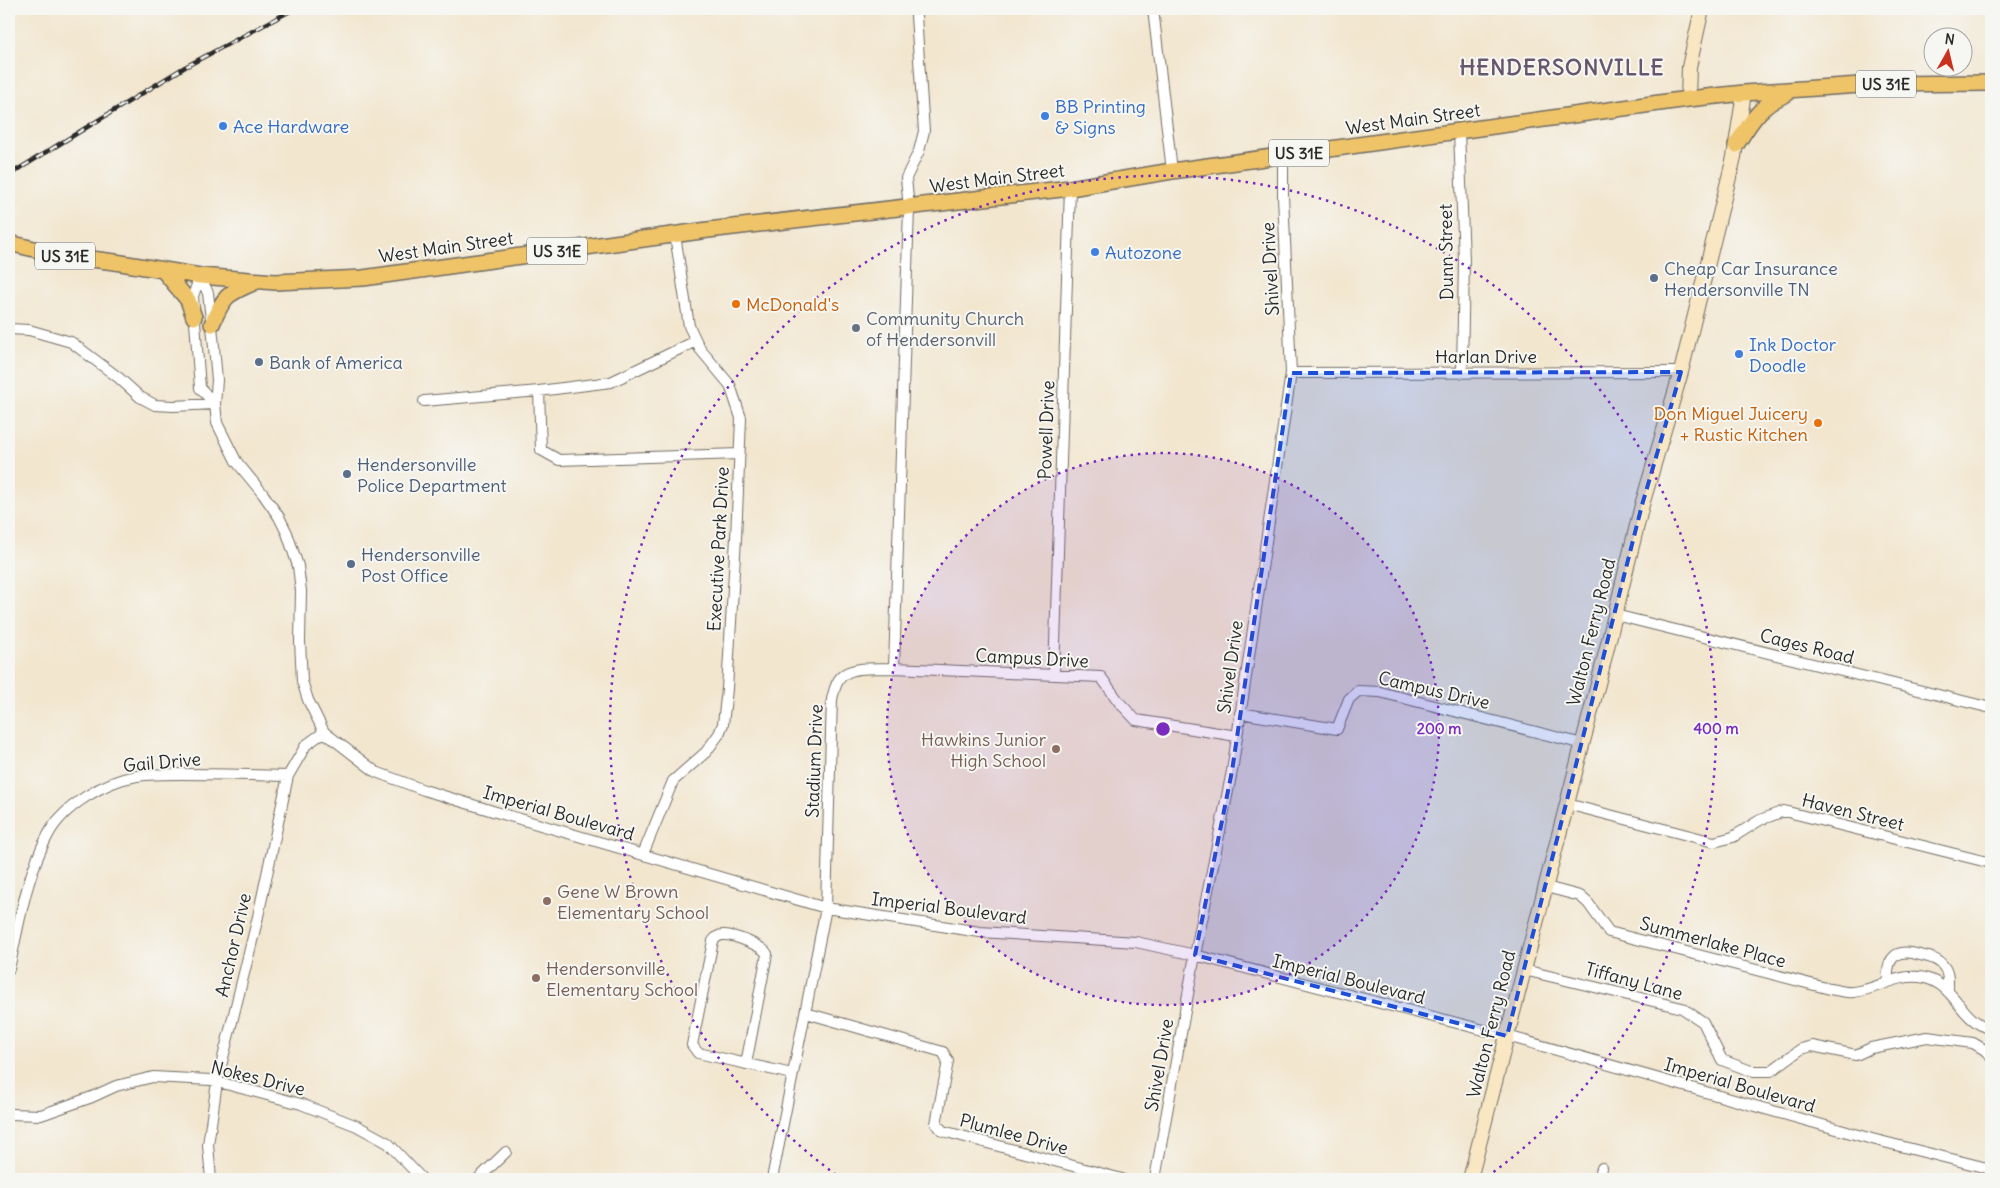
<svg xmlns="http://www.w3.org/2000/svg" width="2000" height="1188" viewBox="0 0 2000 1188" font-family="Delius,sans-serif">
<style>
.lines{fill:none;stroke-linecap:round;stroke-linejoin:round}
.street-casing{stroke:#716c64;stroke-width:12}
.secondary-casing{stroke:#716c64;stroke-width:16}
.primary-casing{stroke:#716c64;stroke-width:18}
.street{stroke:#fff;stroke-width:10}
.secondary{stroke:#f9e7c3;stroke-width:14}
.primary{stroke:#efc469;stroke-width:15}
.rail-casing{stroke:#2b2b2b;stroke-width:4.5}
.rail{stroke:#f6f6f2;stroke-width:2.5;stroke-dasharray:8;stroke-linecap:butt}
.marked{fill:#1d4ed8;fill-opacity:0.2;stroke:#1d4ed8;stroke-width:4;stroke-dasharray:10 6;stroke-linejoin:round}
.ring{fill:none;stroke:#7b2cbf;stroke-width:2.5;stroke-dasharray:2.5 5}
.shop-dot{fill:#3f7fe0;stroke:#f6f6f2;stroke-width:2}
.service-dot{fill:#5c6f8a;stroke:#f6f6f2;stroke-width:2}
.food-dot{fill:#e8710a;stroke:#f6f6f2;stroke-width:2}
.worship-dot{fill:#6b7280;stroke:#f6f6f2;stroke-width:2}
.education-dot{fill:#8d6e63;stroke:#f6f6f2;stroke-width:2}
.labels{text-anchor:middle;dominant-baseline:central;stroke-width:4;stroke-linejoin:round;paint-order:stroke}
.shield{fill:#f6f6f2;stroke:#686867;stroke-width:1}
.shield-label{font-size:16px;font-weight:bold;fill:#2b2b2b}
.shop-label{font-size:18px;fill:#366cbe;stroke:#f6f6f2;text-anchor:start}
.street-label{font-size:18px;fill:#2b2b2b;stroke:#f6f6f2}
.service-label{font-size:18px;fill:#4e5e75;stroke:#f6f6f2;text-anchor:start}
.food-label{font-size:18px;fill:#c56008;stroke:#f6f6f2;text-anchor:start}
.worship-label{font-size:18px;fill:#5b616d;stroke:#f6f6f2;text-anchor:start}
.education-label{font-size:18px;fill:#785e54;stroke:#f6f6f2;text-anchor:start}
.district-label{font-size:22px;font-weight:bold;letter-spacing:1px;fill:#67576c;stroke:#f6f6f2}
.centre{fill:#7b2cbf;stroke:#f6f6f2;stroke-width:2.5}
.ring-label{font-size:15px;text-anchor:middle;font-weight:bold;fill:#7b2cbf;stroke:#f6f6f2;stroke-width:4;stroke-linejoin:round;paint-order:stroke}
</style>
<rect width="100%" height="100%" fill="#f6f6f2"/>
<filter id="ink" filterUnits="userSpaceOnUse"><feTurbulence type="fractalNoise" baseFrequency=".02" numOctaves="2"/><feDisplacementMap in="SourceGraphic" scale="10" xChannelSelector="R" yChannelSelector="G"/><feConvolveMatrix kernelMatrix="1 2 1 2 8 2 1 2 1" color-interpolation-filters="sRGB"/></filter>
<filter id="wash" filterUnits="userSpaceOnUse"><feTurbulence type="fractalNoise" baseFrequency=".0096" numOctaves="4" result="noise"/><feDisplacementMap in="SourceGraphic" scale="20" xChannelSelector="R" yChannelSelector="G"/><feGaussianBlur stdDeviation="1.12" result="paint"/><feColorMatrix in="noise" values="0 0 0 0 0 0 0 0 0 0 0 0 0 0 0 0 0 1.4 0 .05"/><feComposite in="paint" operator="in"/></filter>
<g filter="url(#wash)">
<rect width="100%" height="100%" fill="#f2e6cf"/>
</g>
<g filter="url(#ink)">
<g class="lines">
<g class="street-casing">
<path id="street" d="M 1153,9 L 1172,171
M 1459,131 L 1464,261 L 1462,372
M 200,276 L 208,293 L 213,336 L 217,380 L 215,404 L 217,423 L 236,461 L 263,494 L 279,517 L 287,533 L 298,566 L 301,591 L 300,641 L 302,681 L 308,700 L 324,732 L 376,772 L 424,790 L 496,812 L 826,908 L 980,932 L 1136,942 L 1195,955 L 1507,1036 L 1872,1139 L 1991,1169
M 200,276 L 193,296 L 200,388 L 215,404
M 9,329 L 29,330 L 71,342 L 119,378 L 140,397 L 155,405 L 173,406 L 215,404
M 1291,373 L 1681,372
M 539,391 L 541,450 L 559,460 L 739,454
M 424,401 L 539,391 L 611,382 L 696,341
M 1615,615 L 1991,708
M 894,668 L 909,208 L 906,178 L 919,151 L 924,131 L 916,16
M 1054,674 L 1070,188
M 1240,713 L 1337,729 L 1349,699 L 1358,691 L 1380,692 L 1583,744
M 1567,804 L 1714,842 L 1733,837 L 1760,820 L 1784,811 L 1991,863
M 643,854 L 673,781 L 706,752 L 719,734 L 723,724 L 727,689 L 736,538 L 741,418 L 730,385 L 700,349 L 689,326 L 675,235
M 1546,887 L 1580,896 L 1588,903 L 1609,932 L 1830,989 C 1837,990 1846,993 1853,992 C 1878,990 1898,972 1925,978 C 1957,986 1959,1020 1991,1029
M 9,969 C 19,924 26,876 48,835 C 63,806 105,781 137,776 C 152,774 167,774 182,774 C 218,774 253,775 288,776
M 1524,970 L 1682,1008 L 1703,1022 L 1722,1060 L 1751,1071 L 1771,1071 L 1801,1049 L 1812,1046 L 1856,1055 L 1871,1048 L 1927,1037 L 1973,1043 L 1985,1050 L 1991,1057
M 1888,982 C 1886,956 1897,948 1920,955 C 1929,957 1939,959 1944,967 C 1949,973 1948,983 1948,990
M 806,1013 L 943,1052 L 948,1061 L 936,1124 L 943,1131 L 1122,1179
M 746,1064 L 767,954 C 763,946 733,934 723,935 C 719,935 716,937 713,941 L 692,1045 L 698,1053 L 792,1074
M 9,1114 L 41,1115 L 92,1097 L 116,1086 L 153,1077 L 211,1080 L 301,1104 L 357,1126 L 388,1143 L 422,1179
M 211,1179 L 208,1145 L 217,1082 L 257,921 L 288,776 L 306,745 L 324,732
M 478,1179 L 506,1152
M 772,1179 L 826,908 L 832,699 C 834,692 835,683 841,677 C 852,665 879,669 894,668 L 1101,677 L 1119,702 L 1136,720 L 1237,736
M 1155,1179 L 1195,955 L 1232,771 L 1291,373 L 1283,196 L 1283,156
M 1599,1179 L 1602,1168"/>
</g>
<g class="secondary-casing">
<path id="secondary" d="M 1688,99 L 1689,67 L 1702,9
M 1470,1179 L 1600,676 L 1642,505 L 1681,372 L 1734,157 L 1744,93"/>
</g>
<g class="primary-casing">
<path id="primary" d="M 1736,145 C 1752,120 1760,105 1788,93
M 9,243 L 59,255 L 115,262 L 200,276 L 275,282 L 363,278 L 708,230 L 1070,188 L 1172,171 L 1688,99 L 1744,93 L 1875,84 L 1991,83
M 163,270 L 188,300 L 194,317
M 212,324 C 224,295 227,294 255,282"/>
</g>
<use href="#street" class="street"/>
<use href="#secondary" class="secondary"/>
<use href="#primary" class="primary"/>
<g class="rail-casing">
<path id="rail" d="M 9,175 L 185,67 L 294,9"/>
</g>
<use href="#rail" class="rail"/>
</g>
</g>
<path class="marked" d="M 1681,372 L 1642,505 L 1507,1036 L 1195,955 L 1232,771 L 1291,373 Z"/>
<circle cx="1163" cy="729" r="276" fill="#7b2cbf" fill-opacity=".12"/>
<g class="ring">
<circle cx="1163" cy="729" r="276"/>
<path d="M842 1179A553 553 0 1 1 1484 1179"/>
</g>
<g class="shop-dot">
<circle cx="1045" cy="116" r="5"/>
<circle cx="223" cy="126" r="5"/>
<circle cx="1095" cy="252" r="5"/>
<circle cx="1739" cy="354" r="5"/>
</g>
<g class="service-dot">
<circle cx="1654" cy="278" r="5"/>
<circle cx="259" cy="362" r="5"/>
<circle cx="347" cy="474" r="5"/>
<circle cx="351" cy="564" r="5"/>
</g>
<g class="food-dot">
<circle cx="736" cy="304" r="5"/>
<circle cx="1818" cy="423" r="5"/>
</g>
<circle class="worship-dot" cx="856" cy="328" r="5"/>
<g class="education-dot">
<circle cx="1056" cy="749" r="5"/>
<circle cx="547" cy="901" r="5"/>
<circle cx="536" cy="978" r="5"/>
</g>
<g class="labels">
<g class="shield">
<rect x="1856" y="70.5" width="60" height="27" rx="4"/>
<rect x="1269" y="139.5" width="60" height="27" rx="4"/>
<rect x="527" y="237.5" width="60" height="27" rx="4"/>
<rect x="35" y="242.5" width="60" height="27" rx="4"/>
</g>
<g class="shield-label">
<text x="1886" y="84">US 31E</text>
<text x="1299" y="153">US 31E</text>
<text x="557" y="251">US 31E</text>
<text x="65" y="256">US 31E</text>
</g>
<g class="shop-label">
<text x="1055" y="106">BB Printing<tspan x="1055" dy="21">&amp; Signs</tspan></text>
<text x="233" y="126">Ace Hardware</text>
<text x="1105" y="252">Autozone</text>
<text x="1749" y="344">Ink Doctor<tspan x="1749" dy="21">Doodle</tspan></text>
</g>
<g class="street-label">
<text transform="translate(1413 119) rotate(-8)">West Main Street</text>
<text transform="translate(997 178) rotate(-7)">West Main Street</text>
<text transform="translate(446 247) rotate(-8)">West Main Street</text>
<text transform="translate(1446 252) rotate(-91)">Dunn Street</text>
<text transform="translate(1270 269) rotate(-93)">Shivel Drive</text>
<text x="1486" y="356">Harlan Drive</text>
<text transform="translate(1046 430) rotate(-88)">Powell Drive</text>
<text transform="translate(718 549) rotate(-87)">Executive Park Drive</text>
<text transform="translate(1591 632) rotate(-76)">Walton Ferry Road</text>
<text transform="translate(1807 646) rotate(14)">Cages Road</text>
<text transform="translate(1032 658) rotate(3)">Campus Drive</text>
<text transform="translate(1230 667) rotate(-82)">Shivel Drive</text>
<text transform="translate(1434 690) rotate(13)">Campus Drive</text>
<text transform="translate(814 761) rotate(-88)">Stadium Drive</text>
<text transform="translate(162 762) rotate(-5)">Gail Drive</text>
<text transform="translate(1853 812) rotate(14)">Haven Street</text>
<text transform="translate(559 813) rotate(16)">Imperial Boulevard</text>
<text transform="translate(949 908) rotate(7)">Imperial Boulevard</text>
<text transform="translate(1713 942) rotate(15)">Summerlake Place</text>
<text transform="translate(233 945) rotate(-77)">Anchor Drive</text>
<text transform="translate(1349 979) rotate(14)">Imperial Boulevard</text>
<text transform="translate(1634 981) rotate(15)">Tiffany Lane</text>
<text transform="translate(1491 1024) rotate(-76)">Walton Ferry Road</text>
<text transform="translate(1159 1065) rotate(-80)">Shivel Drive</text>
<text transform="translate(258 1078) rotate(14)">Nokes Drive</text>
<text transform="translate(1740 1085) rotate(16)">Imperial Boulevard</text>
<text transform="translate(1014 1134) rotate(15)">Plumlee Drive</text>
</g>
<g class="service-label">
<text x="1664" y="268">Cheap Car Insurance<tspan x="1664" dy="21">Hendersonville TN</tspan></text>
<text x="269" y="362">Bank of America</text>
<text x="357" y="464">Hendersonville<tspan x="357" dy="21">Police Department</tspan></text>
<text x="361" y="554">Hendersonville<tspan x="361" dy="21">Post Office</tspan></text>
</g>
<g class="food-label">
<text x="746" y="304">McDonald's</text>
<text x="1808" y="413" text-anchor="end">Don Miguel Juicery<tspan x="1808" dy="21">+ Rustic Kitchen</tspan></text>
</g>
<g class="worship-label">
<text x="866" y="318">Community Church<tspan x="866" dy="21">of Hendersonvill</tspan></text>
</g>
<g class="education-label">
<text x="1046" y="739" text-anchor="end">Hawkins Junior<tspan x="1046" dy="21">High School</tspan></text>
<text x="557" y="891">Gene W Brown<tspan x="557" dy="21">Elementary School</tspan></text>
<text x="546" y="968">Hendersonville<tspan x="546" dy="21">Elementary School</tspan></text>
</g>
<g class="district-label">
<text x="1562" y="67">HENDERSONVILLE</text>
</g>
</g>
<circle cx="1163" cy="729" r="8" class="centre"/>
<g class="ring-label">
<text x="1439" y="734">200 m</text>
<text x="1716" y="734">400 m</text>
</g>
<rect width="2000" height="1188" fill="none" stroke="#f6f6f2" stroke-width="30"/>
<g transform="translate(1948 52) rotate(8)"><circle r="24" fill="#f6f6f2" stroke="#a5a5a2"/>
<path d="M0-4L9 19L0 12L-9 19Z" fill="#c8321e"/>
<text y="-8" font-size="14" font-weight="bold" text-anchor="middle" fill="#2b2b2b">N</text>
</g>
</svg>
